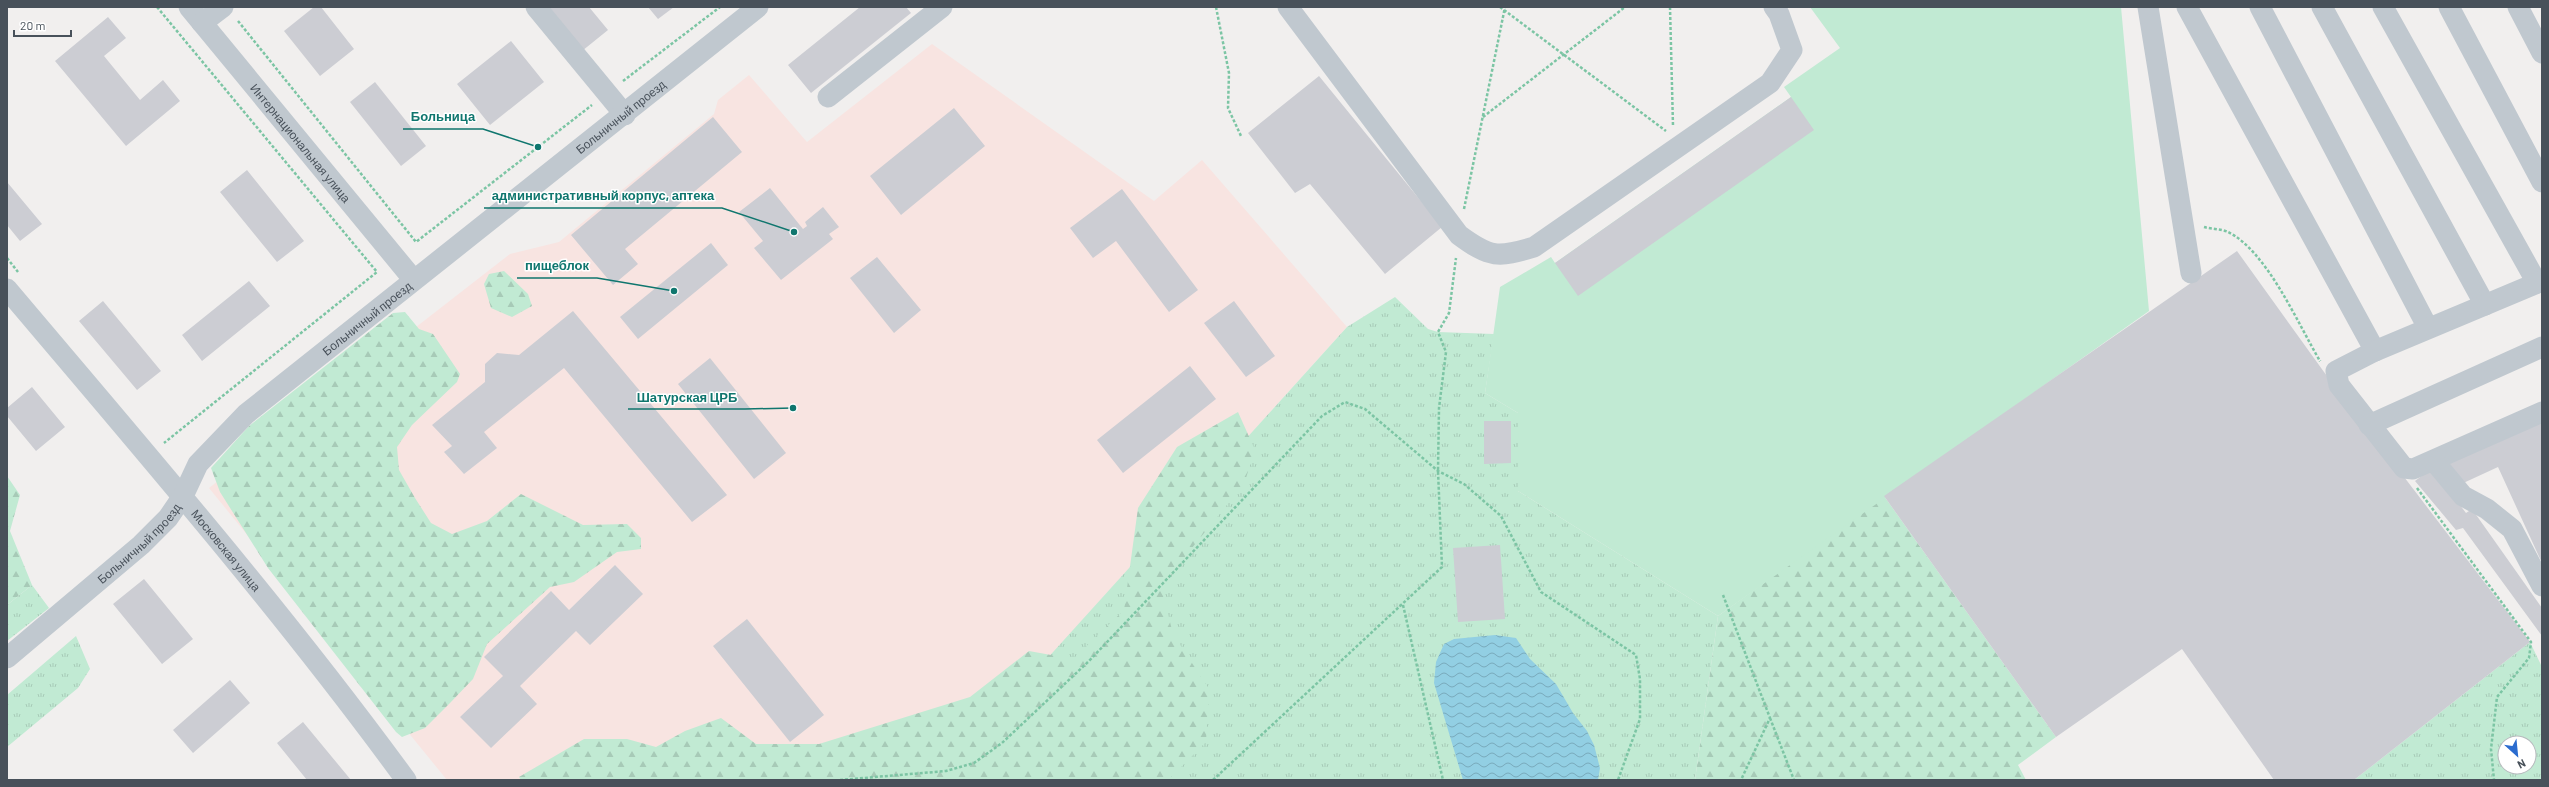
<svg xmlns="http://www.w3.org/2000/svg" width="2549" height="787" viewBox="0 0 2549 787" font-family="Barlow,sans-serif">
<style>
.medical{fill:#f8e4e1}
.grass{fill:url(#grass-tufts);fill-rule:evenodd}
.forest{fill:url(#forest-firs)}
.pitch{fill:#c1ead3}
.water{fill:url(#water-waves)}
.building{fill:#cccdd3}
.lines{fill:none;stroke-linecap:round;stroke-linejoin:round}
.path{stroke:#7cc5a4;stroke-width:2.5;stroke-dasharray:3 2;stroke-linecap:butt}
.minor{stroke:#c0c8cf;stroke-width:21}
.labels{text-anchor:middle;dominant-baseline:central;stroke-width:3;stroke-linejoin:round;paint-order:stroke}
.street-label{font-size:12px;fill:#48515a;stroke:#fff}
.leader{fill:none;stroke:#0f766e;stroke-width:1.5}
.callout-dot{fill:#0f766e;stroke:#fff;stroke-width:1.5}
.callout-label{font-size:13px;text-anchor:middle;font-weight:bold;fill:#0f766e;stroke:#fff;stroke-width:3;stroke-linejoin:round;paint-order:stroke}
</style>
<defs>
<pattern id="grass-tufts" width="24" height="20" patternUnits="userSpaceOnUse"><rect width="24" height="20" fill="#c1ead3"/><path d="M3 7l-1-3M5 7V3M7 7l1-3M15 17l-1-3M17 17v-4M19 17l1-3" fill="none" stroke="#a7cab7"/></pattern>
<pattern id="forest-firs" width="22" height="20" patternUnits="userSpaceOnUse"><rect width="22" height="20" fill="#c1ead3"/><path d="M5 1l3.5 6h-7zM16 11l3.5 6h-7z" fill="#a7cab7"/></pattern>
<pattern id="water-waves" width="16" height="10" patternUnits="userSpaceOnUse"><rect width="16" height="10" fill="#92cfe3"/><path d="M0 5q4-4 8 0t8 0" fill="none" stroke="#79aabb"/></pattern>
</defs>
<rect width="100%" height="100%" fill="#f1efee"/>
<path class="medical" d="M 932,44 L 1154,201 L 1202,160 L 1347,327 L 969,746 L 608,780 L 447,780 L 209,488 L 510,254 L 559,242 L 714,114 L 718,100 L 749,75 L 807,142 Z"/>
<path class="grass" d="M 1395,297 L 1428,329 L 1438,332 L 1494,334 L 1485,393 L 1518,413 L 1518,491 L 1718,616 L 1695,780 L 608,780 L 969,745 L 1347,327 Z
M 32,585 L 49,608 L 7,641 L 7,605 Z
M 76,636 L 90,669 L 78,688 L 7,747 L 7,695 Z
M 2530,642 L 2542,667 L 2542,780 L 2354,780 ZM 2505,743 L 2529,743 L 2529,767 L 2505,767 Z"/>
<path class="forest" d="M 504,271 L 528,294 L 532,306 L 512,317 L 491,308 L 484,284 L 489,274 Z
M 405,312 L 419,329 L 433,334 L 460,374 L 457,382 L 412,425 L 397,447 L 399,470 L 415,498 L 431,523 L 452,534 L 487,521 L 521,494 L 583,525 L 627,524 L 641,538 L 641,549 L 617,552 L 574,582 L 550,587 L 487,644 L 473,679 L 450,703 L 425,728 L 402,737 L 396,732 L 268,568 L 220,492 L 211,468 L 249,426 L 393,313 Z
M 1238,412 L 1255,450 L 1244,484 L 1161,586 L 1173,634 L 1209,689 L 1206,742 L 1168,780 L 521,780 L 519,777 L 584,739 L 627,739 L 656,747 L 685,731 L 721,718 L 756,744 L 819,744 L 970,697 L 1029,651 L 1073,659 L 1124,610 L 1138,508 L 1177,447 Z
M 7,476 L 20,495 L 10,531 L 32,585 L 7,605 Z
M 1884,496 L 2056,737 L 2018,765 L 2026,780 L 1695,780 L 1718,616 Z"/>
<path class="pitch" d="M 1810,7 L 2121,7 L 2149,311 L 1718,616 L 1518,491 L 1518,413 L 1485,393 L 1500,287 L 1551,257 L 1555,263 L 1791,97 L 1784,87 L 1840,48 Z"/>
<path class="water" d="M 1495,635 L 1516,638 L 1530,659 L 1556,684 L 1573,713 L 1587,731 L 1594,745 L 1600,768 L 1598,780 L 1463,780 L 1434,683 L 1436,662 L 1444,644 L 1454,639 Z"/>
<path class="building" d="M 314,7 L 321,7 L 354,49 L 320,76 L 284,31 Z
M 546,7 L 589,7 L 608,30 L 582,51 Z
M 648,7 L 674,7 L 658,19 Z
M 860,7 L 906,7 L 911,13 L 811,93 L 788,65 Z
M 108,17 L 126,38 L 104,56 L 140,100 L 163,80 L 180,101 L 126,146 L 55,61 Z
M 511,41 L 544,82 L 490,125 L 457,84 Z
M 1319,76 L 1442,227 L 1385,274 L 1310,184 L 1295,193 L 1248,133 Z
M 375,82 L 426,146 L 401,166 L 350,102 Z
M 1791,97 L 1814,130 L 1578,296 L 1555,263 Z
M 954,108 L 985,146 L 901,215 L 870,176 Z
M 713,117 L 742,152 L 625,249 L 638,264 L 613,285 L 571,235 Z
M 247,170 L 304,241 L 277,262 L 220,192 Z
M 7,182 L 42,224 L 20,241 L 7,225 Z
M 770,188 L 803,229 L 807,226 L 805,222 L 823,207 L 839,227 L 829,234 L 833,239 L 781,280 L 754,248 L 763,241 L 739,212 Z
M 1122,189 L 1198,290 L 1169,312 L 1116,241 L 1093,258 L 1070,228 Z
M 711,243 L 728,265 L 638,339 L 620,317 Z
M 2237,251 L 2324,372 L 2530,642 L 2354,780 L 2274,780 L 2182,649 L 2056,737 L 1884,496 Z
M 877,257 L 921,310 L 894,333 L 850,278 Z
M 249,281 L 270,306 L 202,361 L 182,335 Z
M 103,301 L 161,371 L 137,390 L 79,321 Z
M 1234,301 L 1275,356 L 1246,377 L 1204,323 Z
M 573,311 L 727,495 L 692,522 L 564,368 L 484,432 L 497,448 L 464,474 L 444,452 L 452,446 L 432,425 L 485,382 L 485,364 L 497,353 L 519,355 Z
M 710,358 L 786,453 L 754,479 L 678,384 Z
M 1190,366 L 1216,399 L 1123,473 L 1097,440 Z
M 32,387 L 65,427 L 36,451 L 7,416 L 7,408 Z
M 1484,421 L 1511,421 L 1511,463 L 1484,464 Z
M 2542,421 L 2542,563 L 2498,467 L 2459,485 L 2448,464 Z
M 2432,468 L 2466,513 L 2472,509 L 2542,608 L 2542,636 L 2463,528 L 2456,530 L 2415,481 Z
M 1500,545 L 1505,619 L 1458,622 L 1453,548 Z
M 615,565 L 643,594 L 590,645 L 576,631 L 520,686 L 537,704 L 491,748 L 460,717 L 503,676 L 484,657 L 551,591 L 569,610 Z
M 144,579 L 193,639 L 162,664 L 113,604 Z
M 747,619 L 824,715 L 790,742 L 713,646 Z
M 230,680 L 250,703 L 193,753 L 173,730 Z
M 303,722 L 351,780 L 307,780 L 277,743 Z"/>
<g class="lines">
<path class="path" d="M 157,7 L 377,272 L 164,443
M 1216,7 L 1229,73 L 1228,108 L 1241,136
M 1500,7 L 1666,131
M 1670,7 L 1673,126
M 238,21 L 416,242 L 592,105
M 623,81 L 720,7
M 1483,117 L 1625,7
M 1464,209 L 1505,7
M 2204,227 C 2211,229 2222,229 2228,232 C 2267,251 2298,324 2320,361
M 7,258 L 18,272
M 2417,488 L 2531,642 L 2529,658 L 2497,697 L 2491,749 L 2494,780
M 1723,595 L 1770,718 L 1741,780
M 1403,605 L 1443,780
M 1770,718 L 1794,780
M 840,780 L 946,771 L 974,763 L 1002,743 L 1089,661 L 1322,416 L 1345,402 L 1365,409 L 1438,471 L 1464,484 L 1501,516 L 1541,592 L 1636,655 L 1640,679 L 1640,719 L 1618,780
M 1213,780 L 1442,567 L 1438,471 L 1439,408 L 1446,352 L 1438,332 L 1449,313 L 1456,258"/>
<g class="minor">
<path id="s1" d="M 189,7 L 413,279"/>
<path d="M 536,7 L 625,115"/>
<path d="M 1288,7 L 1459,235 C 1490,258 1498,258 1534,247 L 1770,83 L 1792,50 L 1779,14 L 1774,7"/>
<path d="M 2148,7 L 2191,273"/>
<path d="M 2187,7 L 2375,351"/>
<path d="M 2260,7 L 2428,328"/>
<path d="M 2322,7 L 2485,305"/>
<path d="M 2383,7 L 2537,283"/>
<path d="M 2449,7 L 2542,182"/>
<path d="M 2518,7 L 2542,53"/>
<path d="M 202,23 L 223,7"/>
<path d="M 828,97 L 942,7"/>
<path d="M 2542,281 L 2375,351 L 2336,371 L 2339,385 L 2404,468 L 2413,469 L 2542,412"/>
<path id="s2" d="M 7,289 C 143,450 282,610 406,780"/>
<path d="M 2369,425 L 2542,347"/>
<path d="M 2434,461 L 2463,496 L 2487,509 L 2512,529 L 2542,586"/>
<path id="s3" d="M 7,658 L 141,545 L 168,518 L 183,496 L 198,464 L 246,414 L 758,7"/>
</g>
</g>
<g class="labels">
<g class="street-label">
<text stroke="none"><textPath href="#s3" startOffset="823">Больничный проезд</textPath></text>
<text stroke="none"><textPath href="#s1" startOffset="176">Интернациональная улица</textPath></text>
<text stroke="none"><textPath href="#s3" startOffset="499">Больничный проезд</textPath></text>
<text stroke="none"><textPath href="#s3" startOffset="175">Больничный проезд</textPath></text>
<text stroke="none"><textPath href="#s2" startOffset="341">Московская улица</textPath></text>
</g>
</g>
<path class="leader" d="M538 147L483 129H403M794 232L722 208H484M674 291L597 278H517M793 408L745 409H628"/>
<g class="callout-dot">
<circle cx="538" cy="147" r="4"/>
<circle cx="794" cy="232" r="4"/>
<circle cx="674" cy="291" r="4"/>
<circle cx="793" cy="408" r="4"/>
</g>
<g class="callout-label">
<text x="443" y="121">Больница</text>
<text x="603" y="200">административный корпус, аптека</text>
<text x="557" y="270">пищеблок</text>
<text x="687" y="402">Шатурская ЦРБ</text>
</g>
<rect width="2549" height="787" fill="none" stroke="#48515a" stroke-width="16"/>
<g transform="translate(2517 755) rotate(153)"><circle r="19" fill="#ffffff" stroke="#b6b9bd"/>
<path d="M0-3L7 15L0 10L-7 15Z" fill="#2b6ccf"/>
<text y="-6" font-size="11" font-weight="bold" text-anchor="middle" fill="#48515a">N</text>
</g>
<path d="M14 30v6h57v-6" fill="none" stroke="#48515a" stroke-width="2"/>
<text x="20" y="30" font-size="12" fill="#48515a" stroke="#ffffff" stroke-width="3" paint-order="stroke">20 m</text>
</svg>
